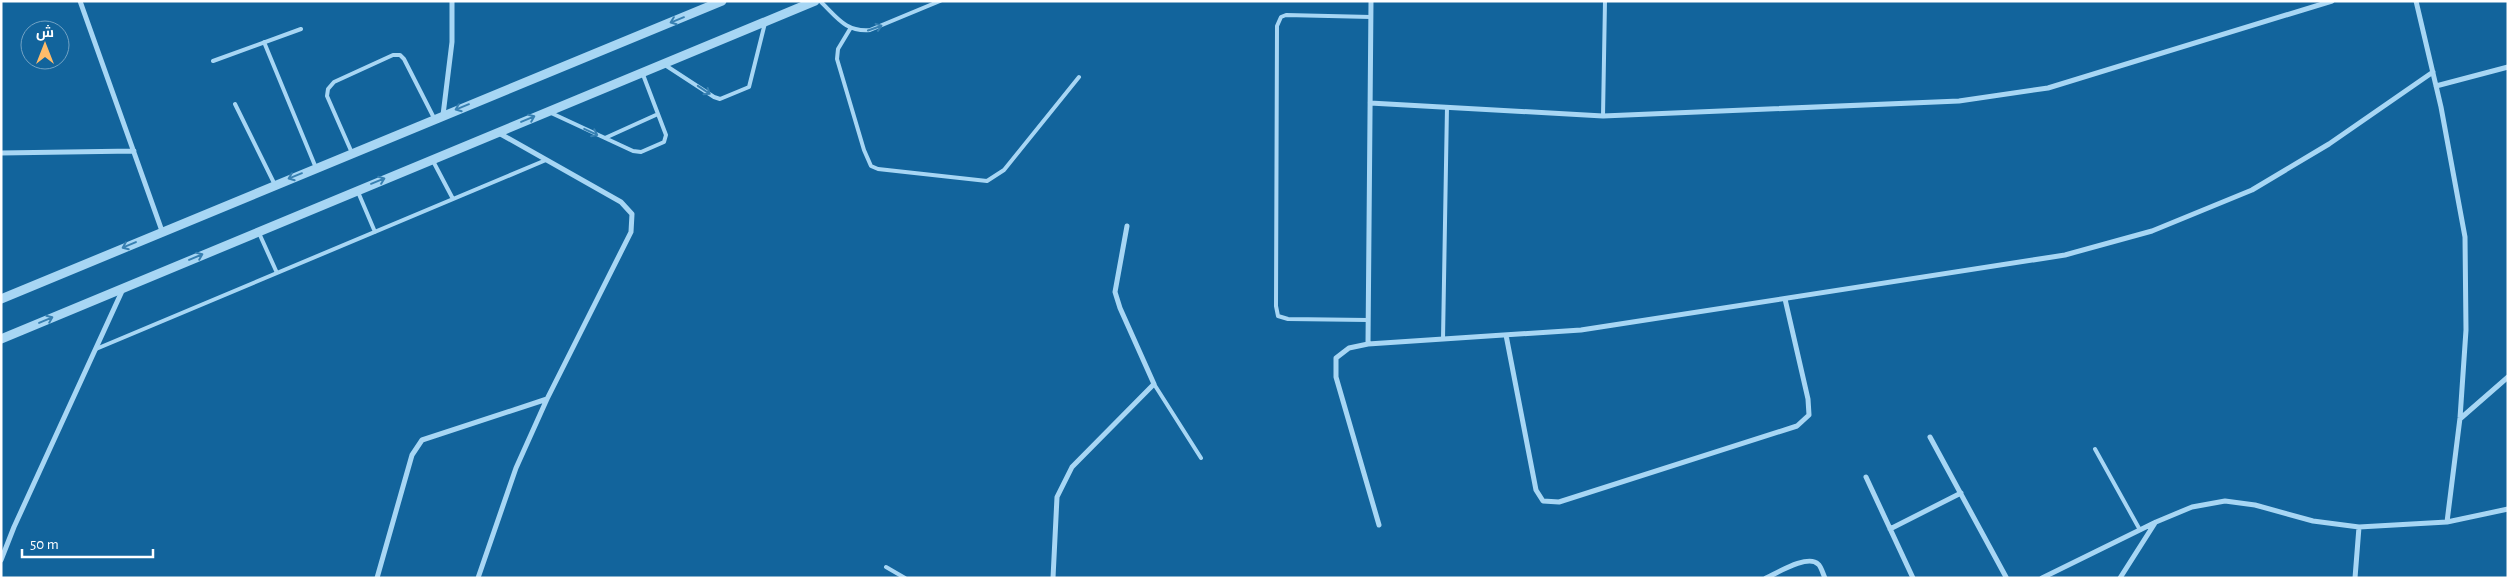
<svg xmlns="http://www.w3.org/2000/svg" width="2509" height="579" viewBox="0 0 2509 579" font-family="'Alegreya Sans',Cairo,sans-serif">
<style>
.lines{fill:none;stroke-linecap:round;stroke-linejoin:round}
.service{stroke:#a7d6f4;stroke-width:4}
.minor{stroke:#a7d6f4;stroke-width:5}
.tertiary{stroke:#a7d6f4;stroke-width:9}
.oneway{stroke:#3780b2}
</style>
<rect width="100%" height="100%" fill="#12649c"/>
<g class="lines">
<path class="service" d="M 820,1 C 837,17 845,32 870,30 L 940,1
M 850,29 L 838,49 L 837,59 L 864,150 L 871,166 L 878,169 L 987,181 L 1004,170 L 1079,77
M 264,42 L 316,168
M 213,61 L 301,29
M 665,65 L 714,97 L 720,99 L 749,87 L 765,23
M 235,104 L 275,185
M 549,112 L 633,151 L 641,152 L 664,142 L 666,135 L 642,72
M 1603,116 L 1605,1
M 605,138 L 658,114
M 352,153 L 327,96 L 328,89 L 334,82 L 393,55 L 400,55 L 404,59 L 434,118
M 433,161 L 453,199
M 358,192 L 375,232
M 259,233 L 277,273
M 1368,320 L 1288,319 L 1278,316 L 1276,306 L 1277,26 L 1281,17 L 1286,15 L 1371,17
M 1443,339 L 1447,107
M 96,349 L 546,160
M 1154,384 L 1201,458
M 2095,449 L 2140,530
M 886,567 L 905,578"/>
<path class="minor" d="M 80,1 L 162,231
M 2416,1 L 2441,107 L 2465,237 L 2466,330 L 2460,418 L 2447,522
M 2436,86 L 2508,67
M 1370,103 L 1603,116 L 1959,101 L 2048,88 L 2332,1
M 443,115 L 452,42 L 452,1
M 1,153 L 134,151
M 1506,335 L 1536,490 L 1543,501 L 1559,502 L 1797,426 L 1809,415 L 1808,399 L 1785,299
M 1368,344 L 1371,1
M 2461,418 L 2508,377
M 1930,437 L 2006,577
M 1866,477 L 1913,578
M 1379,525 L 1336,377 L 1336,358 L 1349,348 L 1368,344 L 1581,330 L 2065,255 L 2152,231 L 2252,190 L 2329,144 L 2433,72
M 1890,529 L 1961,493
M 1,560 L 14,527 L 123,289
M 377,578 L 412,455 L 422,440 L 547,399
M 478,578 L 516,468 L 547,399 L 631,232 L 632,214 L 621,202 L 497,132
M 1053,578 L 1057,497 L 1072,467 L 1154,384 L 1120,308 L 1115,292 L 1127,226
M 1766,578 C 1777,573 1808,554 1818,564 C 1821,566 1823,574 1825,578
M 2042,578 L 2156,522 L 2192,507 L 2225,501 L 2255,505 L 2313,521 L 2359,527 L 2447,522 L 2508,509
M 2120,578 L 2155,523
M 2355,578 L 2359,527"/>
<path class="tertiary" d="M 1,299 L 722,1
M 1,339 L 815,1"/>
</g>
<defs><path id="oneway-shaft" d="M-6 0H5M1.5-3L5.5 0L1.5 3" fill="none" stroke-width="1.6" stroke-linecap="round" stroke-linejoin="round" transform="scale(1.25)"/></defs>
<g class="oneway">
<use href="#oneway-shaft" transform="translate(677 20) rotate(158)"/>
<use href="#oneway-shaft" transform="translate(875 28) rotate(-19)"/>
<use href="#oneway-shaft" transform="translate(704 90) rotate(34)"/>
<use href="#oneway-shaft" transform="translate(462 107) rotate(158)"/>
<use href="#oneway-shaft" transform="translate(528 119) rotate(-23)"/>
<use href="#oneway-shaft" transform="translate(591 132) rotate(25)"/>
<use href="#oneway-shaft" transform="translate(295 176) rotate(158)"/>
<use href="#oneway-shaft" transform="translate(378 181) rotate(-22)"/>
<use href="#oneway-shaft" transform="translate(129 245) rotate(157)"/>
<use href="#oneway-shaft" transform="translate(196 257) rotate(-23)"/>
<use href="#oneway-shaft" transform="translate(46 320) rotate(-23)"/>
</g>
<rect width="2509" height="579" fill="none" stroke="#ffffff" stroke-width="5"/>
<g transform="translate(45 45)"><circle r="24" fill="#12649c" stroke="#71a2c4"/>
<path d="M0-4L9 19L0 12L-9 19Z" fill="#ffbc6a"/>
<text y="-8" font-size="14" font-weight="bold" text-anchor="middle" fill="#ffffff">ش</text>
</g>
<path d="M22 549v8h131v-8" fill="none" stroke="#ffffff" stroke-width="2.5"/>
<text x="30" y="549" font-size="15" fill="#ffffff" stroke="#12649c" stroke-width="4" paint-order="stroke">50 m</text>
</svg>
